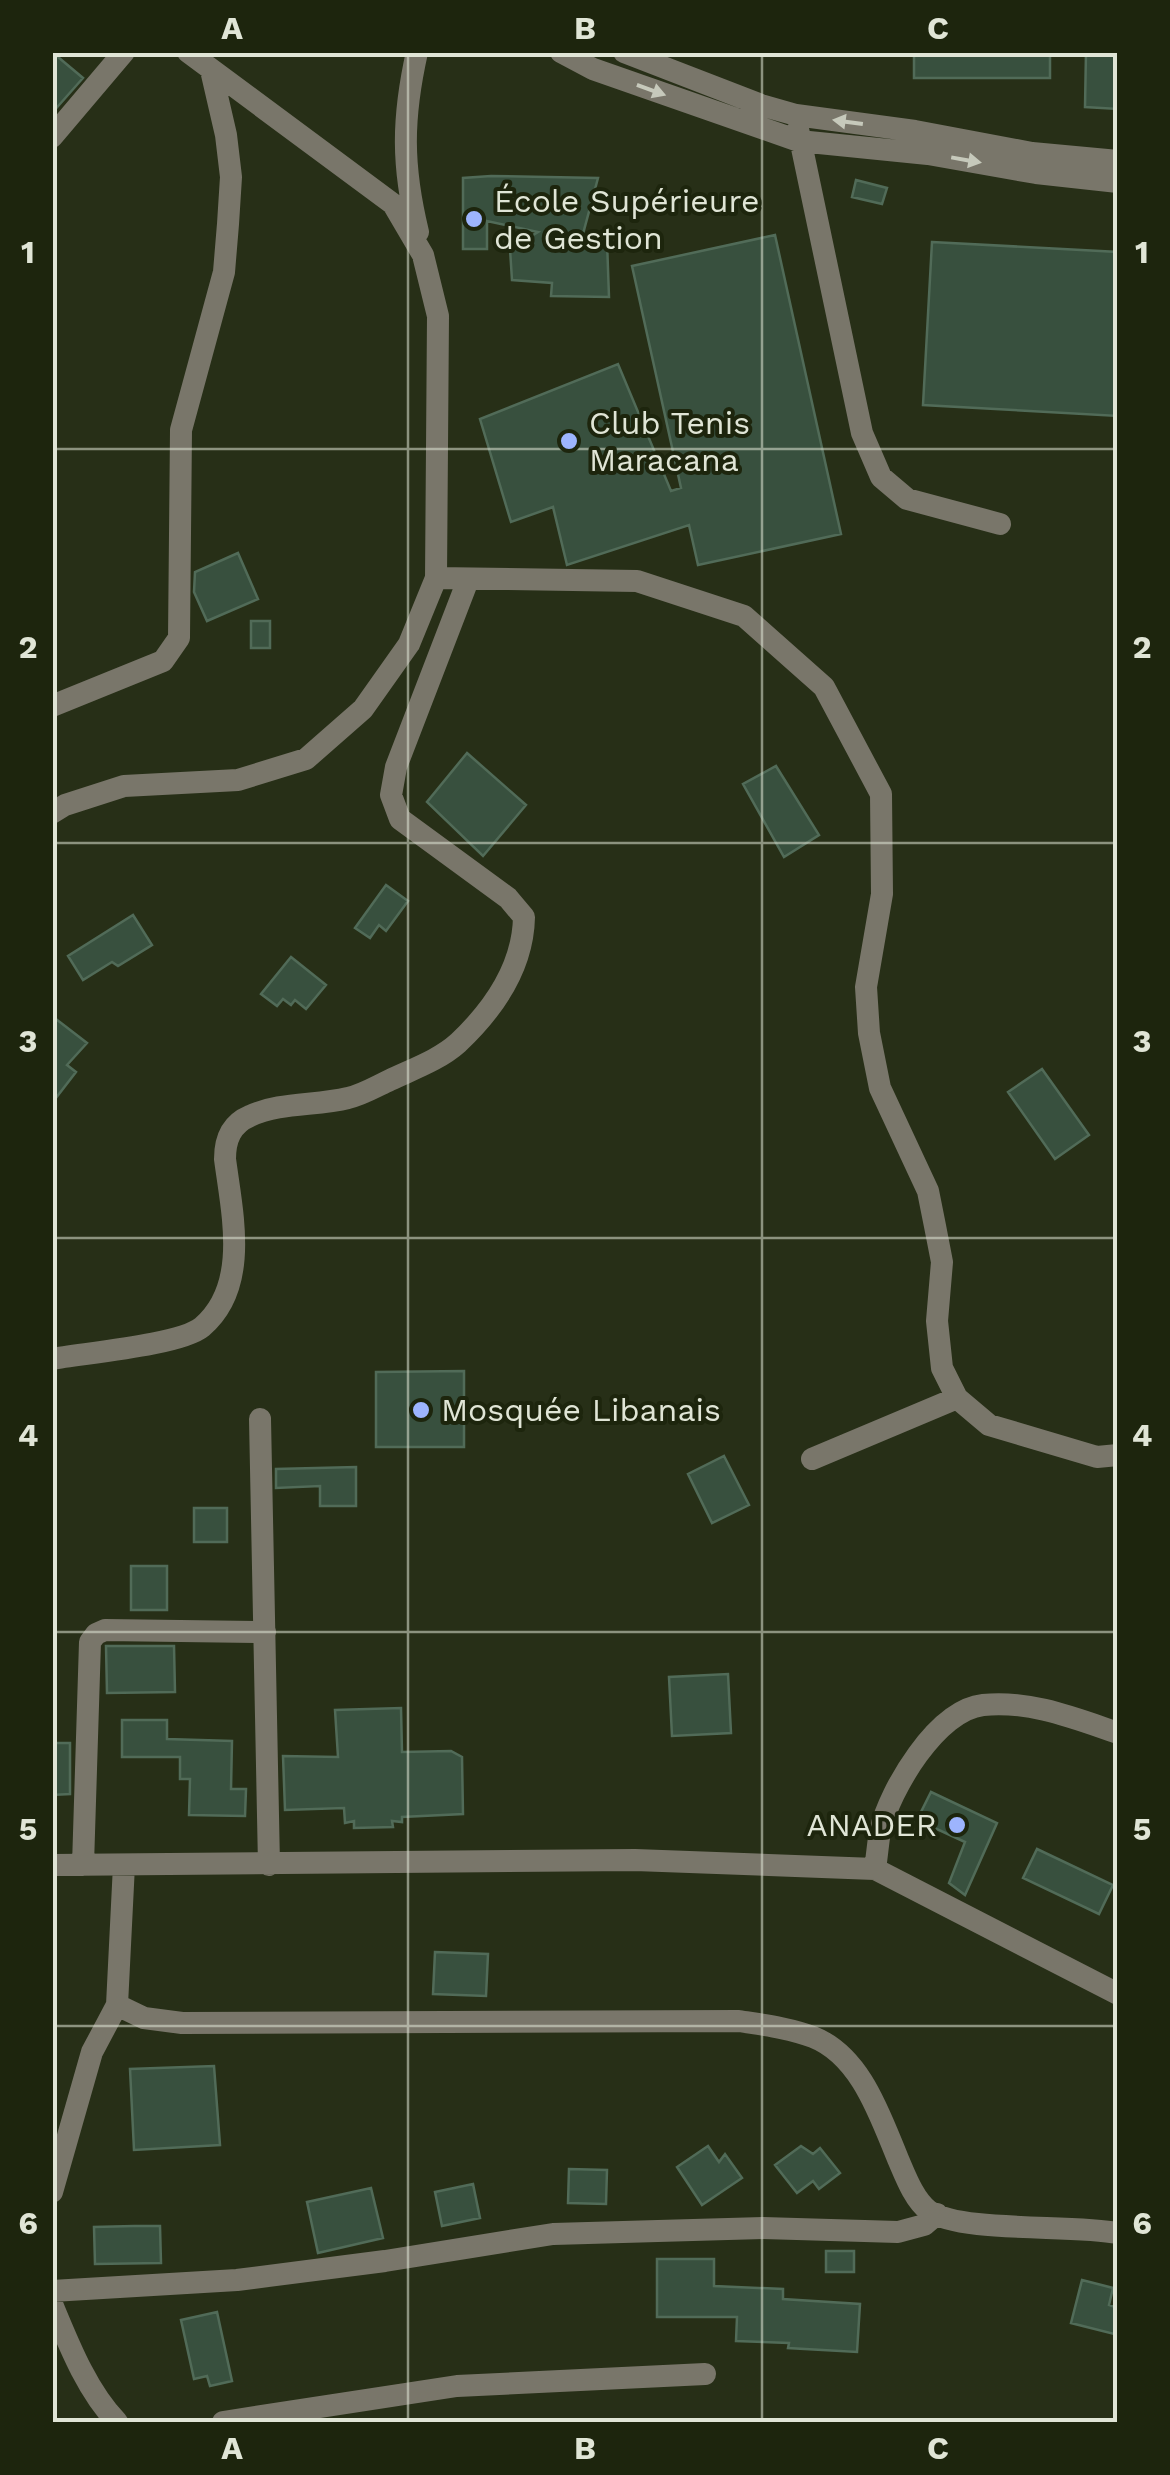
<svg xmlns="http://www.w3.org/2000/svg" width="1170" height="2475" viewBox="0 0 1170 2475" font-family="'Work Sans',sans-serif">
<style>
.building{fill:#38503e;stroke:#516b58;stroke-width:2.5}
.lines{fill:none;stroke-linecap:round;stroke-linejoin:round}
.minor{stroke:#79766a;stroke-width:22}
.oneway{fill:#c6c9bb}
.grid{fill:none;stroke:#e0e5d6;stroke-width:2.5;stroke-opacity:0.55}
.poi-dot{fill:#9db4fd;stroke:#1d250d;stroke-width:4}
.labels{text-anchor:middle;dominant-baseline:central;stroke-width:8;stroke-linejoin:round;paint-order:stroke}
.poi-label{font-size:32px;fill:#e0e5d6;stroke:#1d250d;text-anchor:start}
.neatline{fill:none;stroke:#e0e5d6;stroke-width:4}
.grid-label{font-size:32px;text-anchor:middle;font-weight:bold;fill:#e0e5d6}
</style>
<rect width="100%" height="100%" fill="#272f17"/>
<path class="building" d="M 52,52 L 83,78 L 52,113 Z
M 914,52 L 1050,52 L 1050,78 L 914,78 Z
M 1086,52 L 1118,52 L 1118,109 L 1085,107 Z
M 491,176 L 598,178 L 583,234 L 607,241 L 609,297 L 551,296 L 552,283 L 512,280 L 510,249 L 538,232 L 487,221 L 487,249 L 463,249 L 463,178 Z
M 856,180 L 887,188 L 882,204 L 852,197 Z
M 775,235 L 841,534 L 698,565 L 689,525 L 567,565 L 553,507 L 511,522 L 480,419 L 618,364 L 671,491 L 681,488 L 632,266 Z
M 932,242 L 1118,252 L 1118,416 L 923,405 Z
M 238,553 L 258,599 L 207,621 L 194,592 L 195,572 Z
M 251,621 L 270,621 L 270,648 L 251,648 Z
M 467,753 L 526,805 L 483,856 L 427,802 Z
M 776,766 L 819,835 L 784,857 L 743,784 Z
M 386,885 L 408,901 L 386,931 L 379,925 L 370,938 L 355,928 Z
M 133,915 L 152,945 L 118,966 L 112,962 L 83,980 L 68,956 Z
M 291,957 L 326,985 L 306,1009 L 295,1000 L 291,1005 L 283,999 L 277,1006 L 261,994 Z
M 52,1016 L 87,1043 L 67,1065 L 76,1072 L 52,1103 Z
M 1042,1069 L 1089,1135 L 1055,1159 L 1008,1092 Z
M 464,1371 L 464,1447 L 376,1447 L 376,1372 Z
M 724,1456 L 749,1505 L 712,1523 L 688,1474 Z
M 356,1467 L 356,1506 L 320,1506 L 320,1486 L 276,1488 L 276,1469 Z
M 194,1508 L 227,1508 L 227,1542 L 194,1542 Z
M 131,1566 L 167,1566 L 167,1610 L 131,1610 Z
M 106,1646 L 174,1646 L 175,1692 L 107,1693 Z
M 728,1674 L 731,1733 L 672,1736 L 669,1677 Z
M 401,1708 L 402,1752 L 451,1751 L 462,1757 L 463,1814 L 402,1817 L 402,1822 L 392,1821 L 393,1827 L 354,1828 L 354,1821 L 345,1823 L 344,1808 L 285,1810 L 283,1756 L 338,1757 L 335,1710 Z
M 122,1720 L 167,1720 L 167,1739 L 232,1741 L 231,1789 L 246,1789 L 245,1816 L 189,1815 L 190,1779 L 180,1779 L 180,1757 L 122,1757 Z
M 52,1743 L 70,1743 L 70,1794 L 52,1795 Z
M 931,1792 L 997,1823 L 965,1895 L 949,1883 L 965,1842 L 917,1820 Z
M 1037,1849 L 1113,1885 L 1099,1914 L 1023,1878 Z
M 435,1952 L 488,1954 L 486,1996 L 433,1994 Z
M 214,2066 L 220,2145 L 134,2150 L 130,2069 Z
M 708,2146 L 719,2162 L 725,2154 L 742,2178 L 702,2205 L 677,2167 Z
M 801,2146 L 813,2154 L 820,2148 L 840,2173 L 819,2189 L 813,2181 L 797,2193 L 775,2165 Z
M 569,2169 L 607,2170 L 606,2204 L 568,2203 Z
M 473,2184 L 480,2218 L 442,2226 L 435,2192 Z
M 371,2188 L 383,2238 L 318,2253 L 307,2202 Z
M 134,2226 L 160,2226 L 161,2263 L 95,2264 L 94,2227 Z
M 826,2251 L 854,2251 L 854,2272 L 826,2272 Z
M 657,2259 L 714,2259 L 714,2286 L 783,2289 L 783,2299 L 860,2304 L 857,2352 L 788,2348 L 789,2343 L 736,2341 L 737,2317 L 657,2317 Z
M 1082,2280 L 1113,2288 L 1109,2305 L 1118,2308 L 1118,2335 L 1071,2323 Z
M 217,2312 L 232,2381 L 210,2386 L 207,2376 L 194,2379 L 181,2320 Z"/>
<g class="lines">
<path class="minor" d="M 417,52 C 402,119 402,166 418,232
M 561,52 L 593,69 L 799,141 L 928,154 L 1036,173 L 1118,182
M 624,52 L 761,105 L 796,115 L 915,131 L 1032,153 L 1118,161
M 798,129 L 862,433 L 881,477 L 907,499 L 1000,524
M 52,137 L 124,52
M 436,578 L 637,581 L 744,616 L 824,687 L 881,794 L 882,894 L 866,987 L 869,1033 L 880,1088 L 928,1191 L 935,1226 L 942,1262 L 937,1321 L 942,1368 L 957,1398 L 989,1425 L 1097,1457 L 1118,1455
M 52,706 L 163,661 L 179,638 L 181,430 L 224,272 L 228,224 L 231,177 L 226,135 L 211,70
M 52,813 L 65,805 L 124,786 L 238,780 L 306,759 L 363,709 L 409,644 L 436,578 L 438,316 L 423,255 L 393,204 L 188,52
M 52,1359 C 85,1353 180,1345 202,1327 C 250,1286 232,1213 225,1159 C 225,1140 231,1124 250,1116 C 280,1102 316,1106 348,1098 C 362,1095 377,1086 390,1080 C 413,1069 439,1060 458,1043 C 494,1009 523,967 524,917 L 508,898 L 400,819 L 391,795 L 396,767 L 468,580
M 260,1419 L 269,1865
M 812,1459 L 957,1398
M 52,1865 L 635,1860 L 875,1869 L 1118,1994
M 83,1865 L 90,1642 L 96,1634 L 105,1630 L 265,1632
M 875,1869 C 877,1856 878,1843 880,1831 C 890,1789 937,1710 983,1705 C 1029,1700 1074,1718 1118,1733
M 117,2005 L 144,2018 L 182,2023 L 739,2021 C 764,2025 789,2028 813,2037 C 861,2056 880,2116 898,2159 C 905,2175 914,2200 929,2211 C 961,2233 1072,2224 1118,2233
M 52,2192 L 92,2052 L 117,2005 L 124,1865
M 52,2291 L 237,2280 L 385,2261 L 553,2234 L 763,2228 L 898,2232 L 924,2225 L 937,2214
M 52,2304 C 69,2345 87,2391 117,2422
M 223,2422 L 457,2386 L 705,2374"/>
</g>
<defs><path id="oneway-solid" d="M-6-.8H1V-3.2L6.5 0L1 3.2V.8H-6Z" transform="scale(2.5)"/></defs>
<g class="oneway">
<use href="#oneway-solid" transform="translate(651 90) rotate(20)"/>
<use href="#oneway-solid" transform="translate(848 122) rotate(-172)"/>
<use href="#oneway-solid" transform="translate(966 160) rotate(10)"/>
</g>
<path class="grid" d="M 408,52 L 408,2422M 762,52 L 762,2422M 52,449 L 1118,449M 52,843 L 1118,843M 52,1238 L 1118,1238M 52,1632 L 1118,1632M 52,2026 L 1118,2026"/>
<g class="poi-dot">
<circle cx="474" cy="219" r="10"/>
<circle cx="569" cy="441" r="10"/>
<circle cx="421" cy="1410" r="10"/>
<circle cx="957" cy="1825" r="10"/>
</g>
<g class="labels">
<g class="poi-label">
<text x="494" y="201">École Supérieure<tspan x="494" dy="37">de Gestion</tspan></text>
<text x="589" y="423">Club Tenis<tspan x="589" dy="37">Maracana</tspan></text>
<text x="441" y="1410">Mosquée Libanais</text>
<text x="937" y="1825" text-anchor="end">ANADER</text>
</g>
</g>
<rect width="1170" height="2475" fill="none" stroke="#1d250d" stroke-width="110"/>
<rect x="55" y="55" width="1060" height="2365" class="neatline"/>
<g class="grid-label">
<text x="232" y="39">A</text>
<text x="585" y="39">B</text>
<text x="938" y="39">C</text>
<text x="28" y="263">1</text>
<text x="1142" y="263">1</text>
<text x="28" y="658">2</text>
<text x="1142" y="658">2</text>
<text x="28" y="1052">3</text>
<text x="1142" y="1052">3</text>
<text x="28" y="1446">4</text>
<text x="1142" y="1446">4</text>
<text x="28" y="1840">5</text>
<text x="1142" y="1840">5</text>
<text x="28" y="2234">6</text>
<text x="1142" y="2234">6</text>
<text x="232" y="2459">A</text>
<text x="585" y="2459">B</text>
<text x="938" y="2459">C</text>
</g>
</svg>
